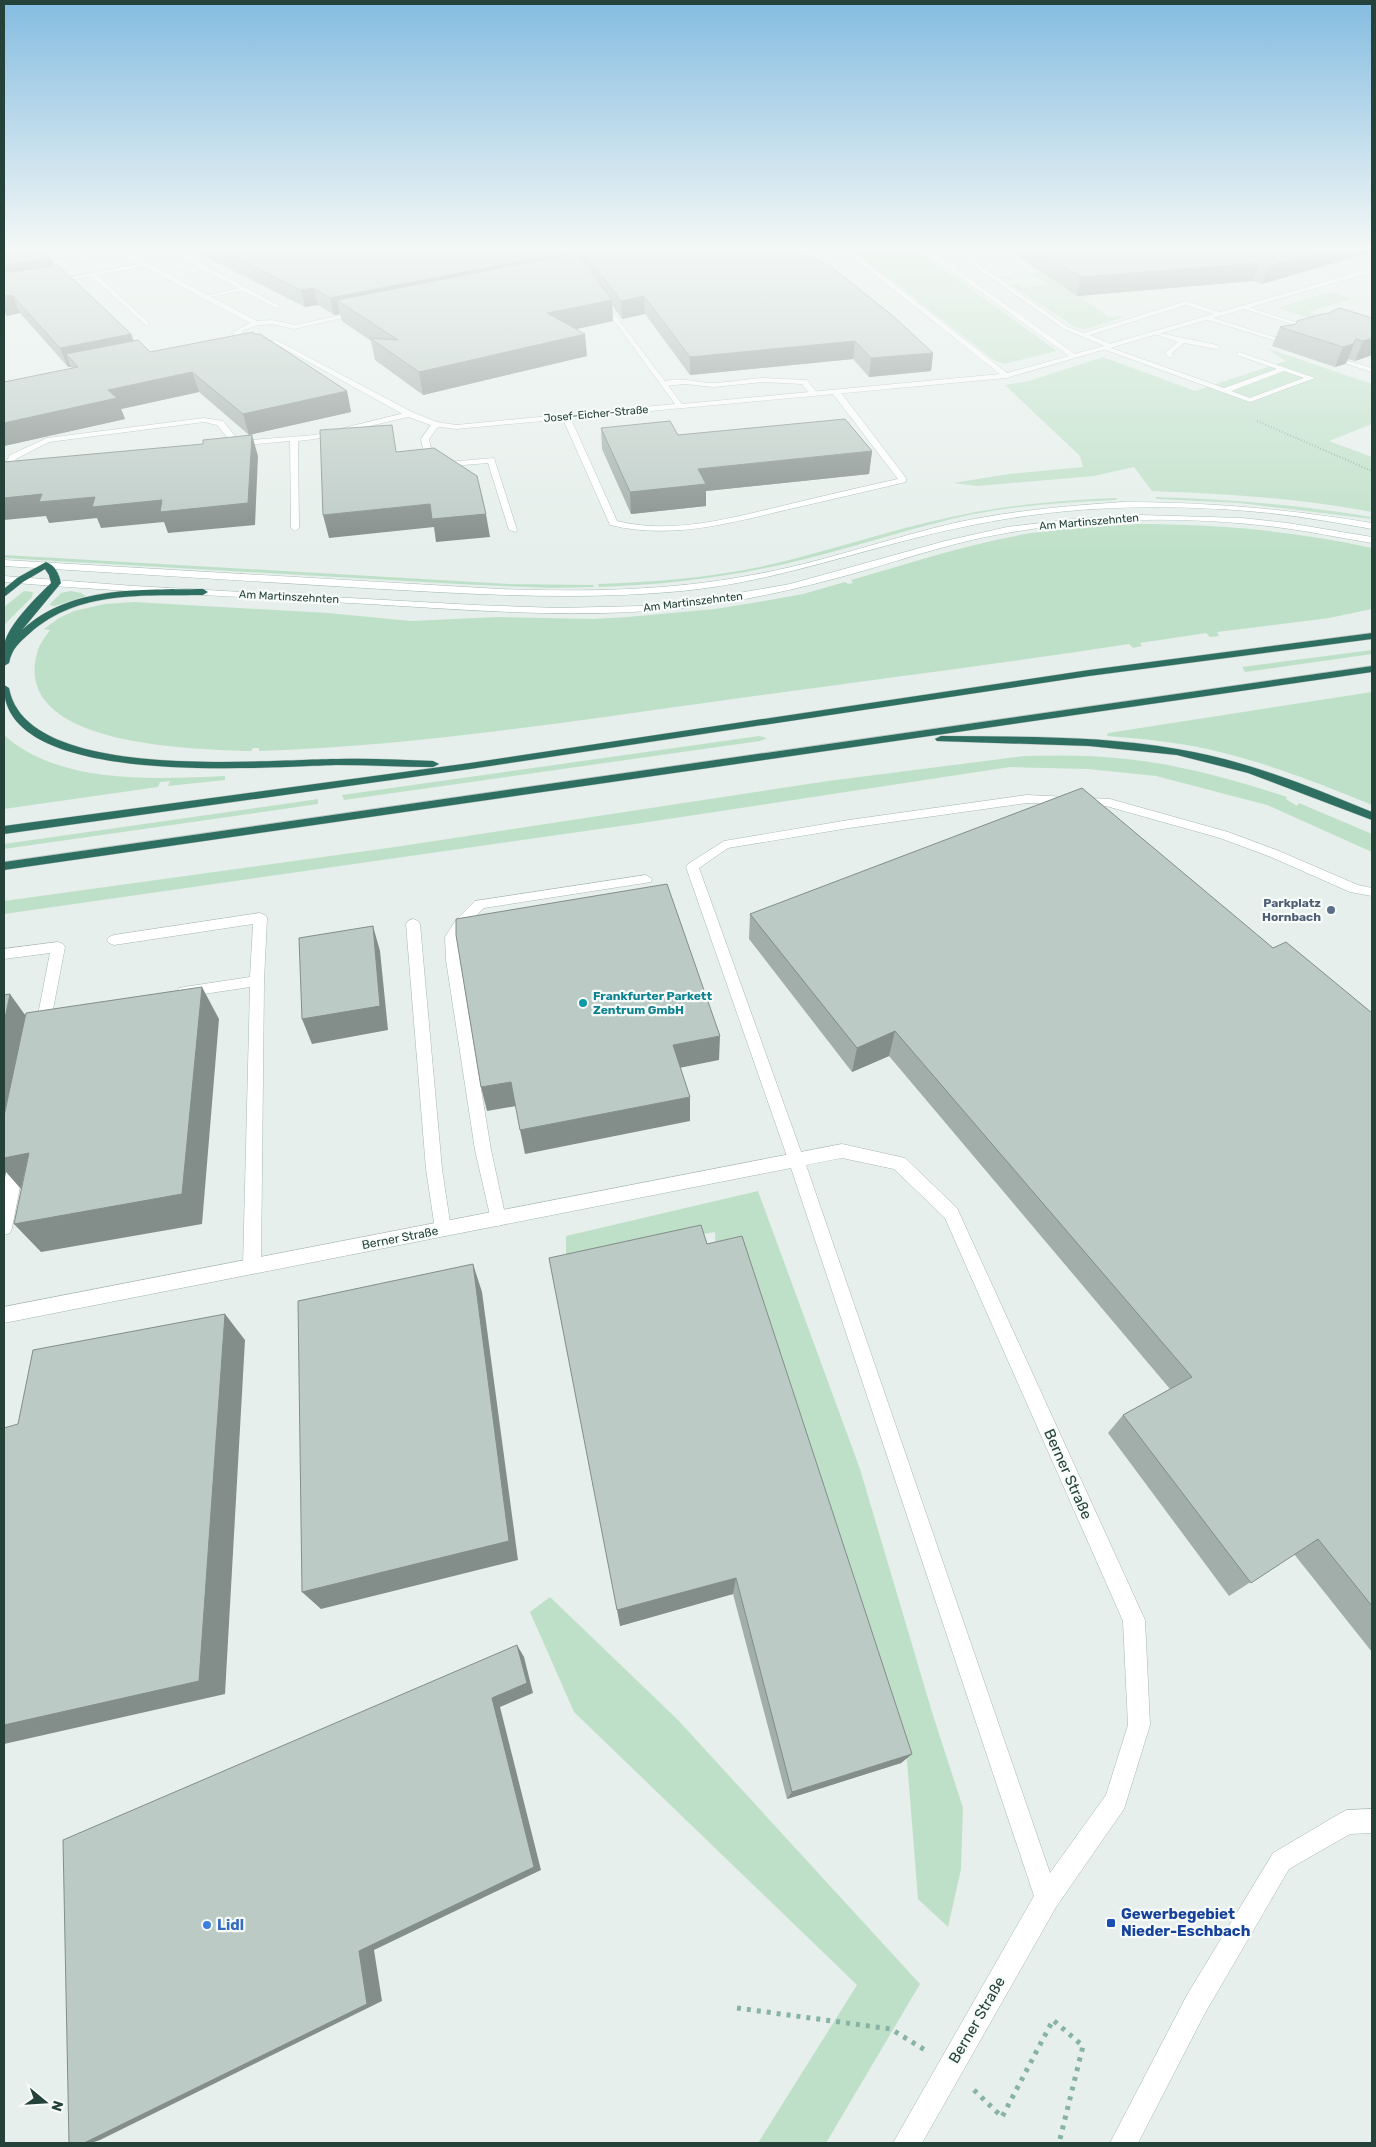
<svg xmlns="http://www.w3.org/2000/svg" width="1376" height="2147" viewBox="0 0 1376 2147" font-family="Rubik,sans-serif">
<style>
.green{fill:#bfe0c8}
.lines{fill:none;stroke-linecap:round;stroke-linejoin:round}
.lane-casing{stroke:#a8b8b2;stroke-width:1}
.street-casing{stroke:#a8b8b2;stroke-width:1}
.secondary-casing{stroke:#a4bbb3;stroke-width:1}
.highway-casing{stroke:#c2cac8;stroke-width:1}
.path-far1{stroke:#86b3a5;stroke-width:2;stroke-dasharray:1 2;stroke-linecap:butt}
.path{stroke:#86b3a5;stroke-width:5;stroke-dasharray:4 6;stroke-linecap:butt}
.lane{fill:#fff;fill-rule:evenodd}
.street{fill:#fff;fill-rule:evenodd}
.secondary{fill:#fff;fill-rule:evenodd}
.highway{fill:#2f6f62;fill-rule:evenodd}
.wall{fill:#a1aea9}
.shaded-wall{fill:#838d89}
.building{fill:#bbcac4;stroke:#838d89}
.service-dot{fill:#5c6f8a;stroke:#f7fbf9;stroke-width:2}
.culture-dot{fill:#0f9aa8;stroke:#f7fbf9;stroke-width:2}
.transit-dot{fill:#1a4fb4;stroke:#f7fbf9;stroke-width:2}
.shop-dot{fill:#3f7fe0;stroke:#f7fbf9;stroke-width:2}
.labels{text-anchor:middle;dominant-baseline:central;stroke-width:4.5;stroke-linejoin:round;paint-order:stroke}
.far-street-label{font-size:11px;fill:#24423a;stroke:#f7fbf9}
.service-label{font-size:12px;font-weight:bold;fill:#4e5e75;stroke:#f7fbf9;text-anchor:end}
.culture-label{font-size:12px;font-weight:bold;fill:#0d838f;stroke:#f7fbf9;text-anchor:start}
.street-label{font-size:12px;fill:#24423a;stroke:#f7fbf9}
.near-street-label{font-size:15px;fill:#24423a;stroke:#f7fbf9}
.near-transit-label{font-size:15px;font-weight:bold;fill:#164399;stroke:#f7fbf9;text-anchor:start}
.near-shop-label{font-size:15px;font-weight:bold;fill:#366cbe;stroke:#f7fbf9;text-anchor:start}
</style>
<rect width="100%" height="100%" fill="#e6efeb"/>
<path class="green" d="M 854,251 L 918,251 L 1057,351 L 1004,364 L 994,360 Z
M 1039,272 L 1077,296 L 1089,295 L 1091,297 L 1081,298 L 1109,317 L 1120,316 L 1122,318 L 1086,329 L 1075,327 L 1011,285 L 1018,284 L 1023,288 L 1048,285 L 1031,274 L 1007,276 L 1011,280 L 1003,279 L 1000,277 Z
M 1330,292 L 1351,299 L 1308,312 L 1372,333 L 1339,327 L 1277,308 Z
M 1266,348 L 1372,384 L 1372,424 L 1329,441 L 1372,457 L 1372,512 C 1300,498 1225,494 1152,491 L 1134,467 L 1094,476 L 977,486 L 953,483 L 1009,474 L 1083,467 L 1080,456 L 1005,385 L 1029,381 L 1103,357 L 1195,391 L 1286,361 Z
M 1155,497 C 1228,499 1300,505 1372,517 L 1372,519 L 1240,503 L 1157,499 Z
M 1116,498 L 1117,500 C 1070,502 1021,505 974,514 C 917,526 862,545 805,559 C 738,576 669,585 599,587 L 598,584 C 652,582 707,578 760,567 C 824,553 886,531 951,517 C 1005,505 1060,500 1116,498 Z
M 1138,524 C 1217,524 1295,531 1372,548 L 1372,609 L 1329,618 L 1217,632 L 1219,636 L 1210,637 L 1206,633 L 1140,643 L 1142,646 L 1133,648 L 1129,644 C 992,665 855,682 719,701 C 566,722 413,746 259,751 L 259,748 L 253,748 L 251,751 C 194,749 7,747 38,650 C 40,643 46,636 50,630 L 44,629 L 59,618 L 74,611 L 105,604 L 134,602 L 328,613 L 411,621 L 498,617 L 593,619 L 628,617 L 715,609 L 764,601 L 803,594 L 845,582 L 848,584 L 853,583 L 851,580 C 911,563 971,543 1032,533 C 1067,528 1102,526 1138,524 Z
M 4,555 L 509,584 L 593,585 L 594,587 L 551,588 L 459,584 L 4,558 Z
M 24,591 L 33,592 L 32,597 L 4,625 L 4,607 Z
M 71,591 L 81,593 L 86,596 L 55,606 L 49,605 L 61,593 Z
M 1372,650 L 1372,654 L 1245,672 L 1242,667 Z
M 1372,692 L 1372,805 C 1324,785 1275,766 1224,753 C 1186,743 1146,739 1107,736 L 1108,733 Z
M 4,735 C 59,785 155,779 225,776 L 225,780 L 168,786 L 170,781 L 160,782 L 158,787 L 4,809 Z
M 759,736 L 767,738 L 760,741 L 344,800 L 342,795 Z
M 1024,756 C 1058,755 1093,755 1127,759 C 1182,765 1235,780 1287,797 L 1286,799 L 1297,806 L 1299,803 L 1372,834 L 1372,852 L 1267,805 L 1156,776 L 1088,769 L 1010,767 L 642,823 L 4,914 L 4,901 L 395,847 L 828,781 Z
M 318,799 L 318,804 L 4,849 L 4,844 Z
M 758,1191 L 860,1469 L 932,1712 L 963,1808 L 961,1869 L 948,1927 L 918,1899 L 906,1748 L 716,1259 L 715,1232 L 566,1259 L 566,1236 Z
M 550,1597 L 678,1720 L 920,1984 L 826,2143 L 758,2143 L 857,1985 L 574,1712 L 530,1612 Z"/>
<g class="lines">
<g class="lane-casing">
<path id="lane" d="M 64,251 L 77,251 L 48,258 L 45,256 Z
M 178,251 L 280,306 L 281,307 L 276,308 L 243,291 L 204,298 L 204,296 L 239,288 L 204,270 L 165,277 L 165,275 L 200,268 L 172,252 Z
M 953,251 L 960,251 L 1068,327 L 1084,333 L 1186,301 L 1222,313 L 1222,315 L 1220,316 L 1186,305 L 1090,335 L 1113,345 L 1114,346 L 1111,348 L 1224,388 L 1277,369 L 1237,355 L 1236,354 L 1239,352 L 1315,378 L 1250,402 L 1103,349 L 1103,347 L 1105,346 L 1064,329 ZM 1284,371 L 1304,378 L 1250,398 L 1231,391 Z
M 145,263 L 147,266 L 97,275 L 149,323 L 149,325 L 147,326 L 91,276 L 53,283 L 50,281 Z
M 1241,306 L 1245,306 L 1319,330 L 1314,331 L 1241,308 Z
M 1207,316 L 1287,341 L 1288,342 L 1283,343 L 1205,319 L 1204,318 Z
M 1154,332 L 1217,345 L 1220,347 L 1217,349 L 1184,343 L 1172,353 L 1173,356 L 1170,358 L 1165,353 L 1178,342 L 1154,334 Z
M 1349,361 L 1372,368 L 1372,372 L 1347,364 L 1346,363 Z
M 763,378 L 807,380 L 818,394 L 811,396 L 802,384 L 763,382 L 713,387 L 685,384 L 664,386 L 660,384 C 675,374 699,384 715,383 C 731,382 747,379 763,378 Z
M 833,390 L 839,390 L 906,478 L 906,482 C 868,491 829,500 790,509 C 730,523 671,540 610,525 L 562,417 L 566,415 L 570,417 L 617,521 C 673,535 731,518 786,505 C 823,496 861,487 898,479 L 833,394 Z
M 409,412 L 413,414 L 412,416 L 315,439 L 298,441 L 299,528 L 295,531 L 291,528 L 290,441 L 233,446 L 230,446 L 229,444 L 231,442 L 217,425 L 204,422 L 49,442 L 16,459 L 10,467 L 4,466 L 10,455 L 47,438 L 204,418 L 223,421 L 239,441 L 315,435 Z
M 433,422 L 440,424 L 429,439 L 434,463 L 494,458 L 517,530 L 516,532 L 509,530 L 488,463 L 427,468 L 421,439 Z
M 1027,795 L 1110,799 L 1228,832 L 1279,851 L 1358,885 L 1372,888 L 1372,896 L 1350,892 L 1271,857 L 1220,838 L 1106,806 L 1027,803 L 849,828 L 728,848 L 699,868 L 804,1160 L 802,1165 L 796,1167 L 790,1165 L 686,867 L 688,864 L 724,841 L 849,820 Z
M 646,875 L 652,879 L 651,882 L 484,908 C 462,930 458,928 460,960 L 491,1150 L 506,1219 L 504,1224 L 498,1226 L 492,1224 L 475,1150 L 446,960 L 445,937 L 456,920 L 475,901 Z
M 260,913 L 265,915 L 267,918 L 264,981 L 261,1266 L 258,1271 L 252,1274 L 246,1271 L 243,1266 L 250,987 L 184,997 L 179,996 L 177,992 L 179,988 L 184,987 L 250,977 L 253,924 L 114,945 L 109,943 L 107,940 L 109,937 L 114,935 Z
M 413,919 L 418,921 L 420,924 L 442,1169 L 451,1229 L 449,1234 L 443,1236 L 437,1234 L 435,1229 L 426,1169 L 406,924 L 408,921 Z
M 58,942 L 63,944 L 65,947 L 49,1030 L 47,1034 L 42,1035 L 37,1034 L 35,1030 L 50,953 L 4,959 L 4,949 Z
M 17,1154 L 23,1156 L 25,1161 L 12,1228 L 10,1233 L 4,1235 C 2,1211 0,1179 11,1156 Z
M 1372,1809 L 1372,1833 L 1350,1834 L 1289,1869 L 1205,2013 L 1138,2143 L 1110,2143 L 1187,1995 L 1273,1853 L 1339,1814 L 1347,1810 Z"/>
</g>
<g class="street-casing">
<path id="street" d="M 110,251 L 125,251 L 257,321 L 272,320 L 295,325 L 361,311 L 364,313 L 294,329 L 272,324 L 255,326 L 244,330 L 236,339 L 233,337 L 234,332 L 250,323 L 118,253 L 4,272 L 4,268 Z
M 845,251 L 852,251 L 1007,373 L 1069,356 L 924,251 L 931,251 L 1075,354 L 1372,268 L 1372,272 L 1006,378 L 456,429 L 433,426 L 406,416 L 271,341 L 276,340 L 412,412 L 437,422 L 456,425 L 675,404 L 597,297 L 600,295 L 682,404 L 1000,374 Z
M 842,1144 L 905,1158 L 957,1208 L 1145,1620 L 1150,1725 L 1124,1809 L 1056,1907 L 922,2143 L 893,2143 L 1034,1896 L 791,1168 L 4,1323 L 4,1307 ZM 842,1158 L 894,1169 L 945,1218 L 1123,1621 L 1128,1725 L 1106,1795 L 1050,1873 L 806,1165 Z"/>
</g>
<g class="secondary-casing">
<path id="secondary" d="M 1122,502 C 1207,502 1289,509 1372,523 L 1372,529 C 1338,523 1304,517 1269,513 C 1170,503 1071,505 973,525 C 874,544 784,581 682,591 C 576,601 470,594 364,588 C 244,581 124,573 4,566 L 4,560 L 500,589 C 584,592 669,591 752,575 C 821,563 886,539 954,523 C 1009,511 1065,506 1122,502 Z
M 1141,515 L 1242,518 L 1288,523 L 1372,537 L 1372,543 C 1340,538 1309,531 1276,527 C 1187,516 1096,517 1007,533 C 957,541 908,558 859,572 C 802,588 742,602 683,608 C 572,620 461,609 350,603 C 235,596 119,592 4,582 L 4,576 L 134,586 L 475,605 L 558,608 L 641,606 L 704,599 L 790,584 L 945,541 L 1007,527 L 1074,519 Z"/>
</g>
<g class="highway-casing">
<path id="highway" d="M 46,562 C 55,565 59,574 61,583 L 22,630 C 71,585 141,590 203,589 L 208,592 L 203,595 C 144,596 78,590 30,633 C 19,643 12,648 9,663 L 4,666 C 4,660 3,652 4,646 C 7,625 37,597 51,583 L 49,575 L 45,569 L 23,582 L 4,597 L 4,589 L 17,578 Z
M 1372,633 L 1372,639 L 1089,676 L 470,769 L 4,834 L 4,826 L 470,763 L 1089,670 Z
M 1372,666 L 1372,672 L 4,870 L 4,862 Z
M 4,685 L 9,688 C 26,784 268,759 338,759 C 370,758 401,760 433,761 L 439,764 L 433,767 C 401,767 370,765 338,765 C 273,766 0,791 4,685 Z
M 941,736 C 1019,737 1099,735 1177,749 C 1245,760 1309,786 1372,812 L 1372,820 L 1248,773 L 1177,755 L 1089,746 L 937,741 L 935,739 Z"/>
</g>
<path class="path-far1" d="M 1257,421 L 1372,471"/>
<path class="path" d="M 737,2008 L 891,2029 L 925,2050
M 974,2090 L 1002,2117 L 1053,2020 L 1083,2046 L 1059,2143"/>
<use href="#lane" class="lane"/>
<use href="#street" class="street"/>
<use href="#secondary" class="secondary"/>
<use href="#highway" class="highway"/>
</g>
<path class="wall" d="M 4,251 L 44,251 L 51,258 L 54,265 L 131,334 L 134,341 L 150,352 L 254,334 L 347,391 L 351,412 L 249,435 L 199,392 L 121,409 L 125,419 L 4,446 L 4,382 L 72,368 L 71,367 L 68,367 L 20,313 L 7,316 L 4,312 Z
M 194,251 L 794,251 L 933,353 L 931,371 L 869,377 L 853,359 L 690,375 L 645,314 L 622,319 L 612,305 L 613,321 L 576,329 L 587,356 L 423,395 L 375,360 L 371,341 L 342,321 L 340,314 L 334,315 L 318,305 L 305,307 Z
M 1009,251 L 1372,251 L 1262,284 L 1253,281 L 1077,296 Z
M 1372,318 L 1372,355 L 1355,361 L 1348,359 L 1345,364 L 1335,367 L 1272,346 L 1280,327 L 1296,324 Z
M 601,428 L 678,435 L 872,451 L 869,474 L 706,491 L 706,506 L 631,514 L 602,449 Z
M 750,914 L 1273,948 L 1372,1013 L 1372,1652 L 1294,1554 L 1229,1596 L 1108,1433 L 1123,1415 L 1170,1389 L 889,1056 L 852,1072 L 749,939 Z
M 707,1244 L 912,1754 L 901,1763 L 787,1799 L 733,1594 L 620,1626 Z"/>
<path class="shaded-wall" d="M 4,251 L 18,251 L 20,254 L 51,258 L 58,276 L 4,285 Z
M 580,251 L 652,251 L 586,255 L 587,264 L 581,265 Z
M 1319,251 L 1372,251 L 1372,252 L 1262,284 L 1268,266 Z
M 568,252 L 569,268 L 337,300 L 340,314 L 334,315 L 330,298 Z
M 1259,263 L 1253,281 L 1077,296 L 1081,277 Z
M 314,288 L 318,305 L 305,307 L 301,290 Z
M 12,295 L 20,313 L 7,316 L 4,309 L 4,296 Z
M 644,296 L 645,314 L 622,319 L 621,301 Z
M 612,300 L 613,321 L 549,335 L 547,313 Z
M 131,334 L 138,353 L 66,354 L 71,367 L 68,367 L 60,348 Z
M 585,334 L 587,356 L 423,395 L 419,372 Z
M 1372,338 L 1372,355 L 1355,361 L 1363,341 Z
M 1356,339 L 1348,359 L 1345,364 L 1335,367 L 1343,347 Z
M 855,341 L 853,359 L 690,375 L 690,357 Z
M 933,353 L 931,371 L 869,377 L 871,358 Z
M 192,372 L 199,392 L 121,409 L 125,419 L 4,446 L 4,423 L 108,390 Z
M 347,391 L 351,412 L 249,435 L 243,414 Z
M 252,435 L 258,456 L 255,525 L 168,533 L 164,522 L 101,528 L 97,518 L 49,523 L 46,516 L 4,520 L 4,498 Z
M 872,451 L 869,474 L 706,491 L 706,506 L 631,514 L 630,492 L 698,469 Z
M 430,504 L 486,514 L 490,537 L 436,542 L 434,527 L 329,538 L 323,515 Z
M 373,926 L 380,951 L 388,1030 L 312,1044 L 302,1019 Z
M 202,987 L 219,1019 L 202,1224 L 41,1252 L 14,1224 Z
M 10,994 L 33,1026 L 29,1153 L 21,1189 L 6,1172 L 4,1184 L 4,1023 Z
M 895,1031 L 889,1056 L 852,1072 L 857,1048 Z
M 720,1036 L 719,1060 L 674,1069 L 673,1045 Z
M 511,1082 L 516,1106 L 487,1111 L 481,1087 Z
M 690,1097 L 690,1121 L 525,1154 L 520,1130 Z
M 473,1264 L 482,1292 L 518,1560 L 321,1609 L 302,1592 Z
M 225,1314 L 245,1340 L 225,1694 L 4,1744 L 4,1725 Z
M 736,1578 L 733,1594 L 620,1626 L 617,1610 Z
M 517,1645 L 524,1657 L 533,1693 L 500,1707 L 541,1870 L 374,1950 L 382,2001 L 100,2140 L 91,2143 L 84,2143 L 359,1951 L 492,1698 Z
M 912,1754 L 901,1763 L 787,1799 L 792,1792 Z"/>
<path class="building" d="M 28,251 L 44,251 L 51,258 L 4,266 L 4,255 Z
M 221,251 L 566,251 L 568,252 L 330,298 L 314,288 L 301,290 Z
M 604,251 L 794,251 L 829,265 L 893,316 L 933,353 L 871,358 L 855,341 L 690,357 L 644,296 L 621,301 L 586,255 Z
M 1040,251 L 1319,251 L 1268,266 L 1259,263 L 1081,277 Z
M 577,253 L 612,300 L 547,313 L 585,334 L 419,372 L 370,338 L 398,340 L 337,300 Z
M 58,265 L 131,334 L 60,348 L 12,295 L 4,296 L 4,273 Z
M 1340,308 L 1372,318 L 1372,338 L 1363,341 L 1356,339 L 1353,344 L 1343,347 L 1280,327 L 1296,324 L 1297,321 L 1322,314 L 1331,313 L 1332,311 Z
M 253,332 L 253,334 L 260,334 L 347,391 L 243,414 L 192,372 L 108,390 L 117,398 L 4,423 L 4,382 L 78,367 L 66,354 L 138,340 L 150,352 Z
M 845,419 L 872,451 L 698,469 L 706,484 L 630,492 L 601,428 L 670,421 L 678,435 Z
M 392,425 L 396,452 L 434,448 L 477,476 L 486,514 L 432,519 L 430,504 L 323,515 L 320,430 Z
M 252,435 L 248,503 L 160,512 L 162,500 L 92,507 L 95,497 L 39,502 L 42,494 L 4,498 L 4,462 L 203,444 L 203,440 Z
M 1082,788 L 1273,948 L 1286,942 L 1372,1013 L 1372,1606 L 1318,1539 L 1251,1583 L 1123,1415 L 1192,1377 L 895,1031 L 857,1048 L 750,914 Z
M 667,884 L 720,1036 L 673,1045 L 690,1097 L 520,1130 L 511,1082 L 481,1087 L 456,935 L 456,919 Z
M 373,926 L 380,1006 L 302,1019 L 299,938 Z
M 202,987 L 182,1194 L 14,1224 L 29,1153 L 4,1158 L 4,1116 L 26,1013 Z
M 10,994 L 4,1023 L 4,995 Z
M 701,1225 L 707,1244 L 742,1236 L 912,1754 L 792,1792 L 736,1578 L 617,1610 L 549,1258 Z
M 473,1264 L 509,1541 L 302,1592 L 298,1301 Z
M 225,1314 L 199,1681 L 4,1725 L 4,1428 L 18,1424 L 33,1350 Z
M 517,1645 L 527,1683 L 492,1698 L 534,1867 L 359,1951 L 367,2004 L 84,2143 L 69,2143 L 63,1840 Z"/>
<linearGradient id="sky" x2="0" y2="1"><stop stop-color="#84bce0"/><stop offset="0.45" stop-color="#f4f8f6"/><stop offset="1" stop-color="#f4f8f6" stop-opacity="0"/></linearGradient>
<rect width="1376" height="552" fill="url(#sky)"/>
<circle class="service-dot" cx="1331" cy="910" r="5"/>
<circle class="culture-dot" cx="583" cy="1003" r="5"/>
<rect class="transit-dot" x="1106" y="1918" width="10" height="10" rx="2.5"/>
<circle class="shop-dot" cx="207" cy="1925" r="5"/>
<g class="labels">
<g class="far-street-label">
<text transform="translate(596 414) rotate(-5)">Josef-Eicher-Straße</text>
<text transform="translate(1089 522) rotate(-5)">Am Martinszehnten</text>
<text transform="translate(289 597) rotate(3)">Am Martinszehnten</text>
<text transform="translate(693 602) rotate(-7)">Am Martinszehnten</text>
</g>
<g class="service-label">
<text x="1321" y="903">Parkplatz<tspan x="1321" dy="14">Hornbach</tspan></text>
</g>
<g class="culture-label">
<text x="593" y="996">Frankfurter Parkett<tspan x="593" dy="14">Zentrum GmbH</tspan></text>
</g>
<g class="street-label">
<text transform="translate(400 1238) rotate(-11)">Berner Straße</text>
</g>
<g class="near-street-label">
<text transform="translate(1068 1474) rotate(66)">Berner Straße</text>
<text transform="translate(977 2020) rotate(-60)">Berner Straße</text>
</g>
<g class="near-transit-label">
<text x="1121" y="1914">Gewerbegebiet<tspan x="1121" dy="17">Nieder-Eschbach</tspan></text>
</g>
<g class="near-shop-label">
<text x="217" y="1925">Lidl</text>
</g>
</g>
<rect width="1376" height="2147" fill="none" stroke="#24423a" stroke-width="10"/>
<g transform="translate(45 2102) rotate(108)" stroke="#f7fbf9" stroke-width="4" paint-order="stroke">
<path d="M0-4L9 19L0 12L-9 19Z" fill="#24423a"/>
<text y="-8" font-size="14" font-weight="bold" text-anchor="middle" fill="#24423a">N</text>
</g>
</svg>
